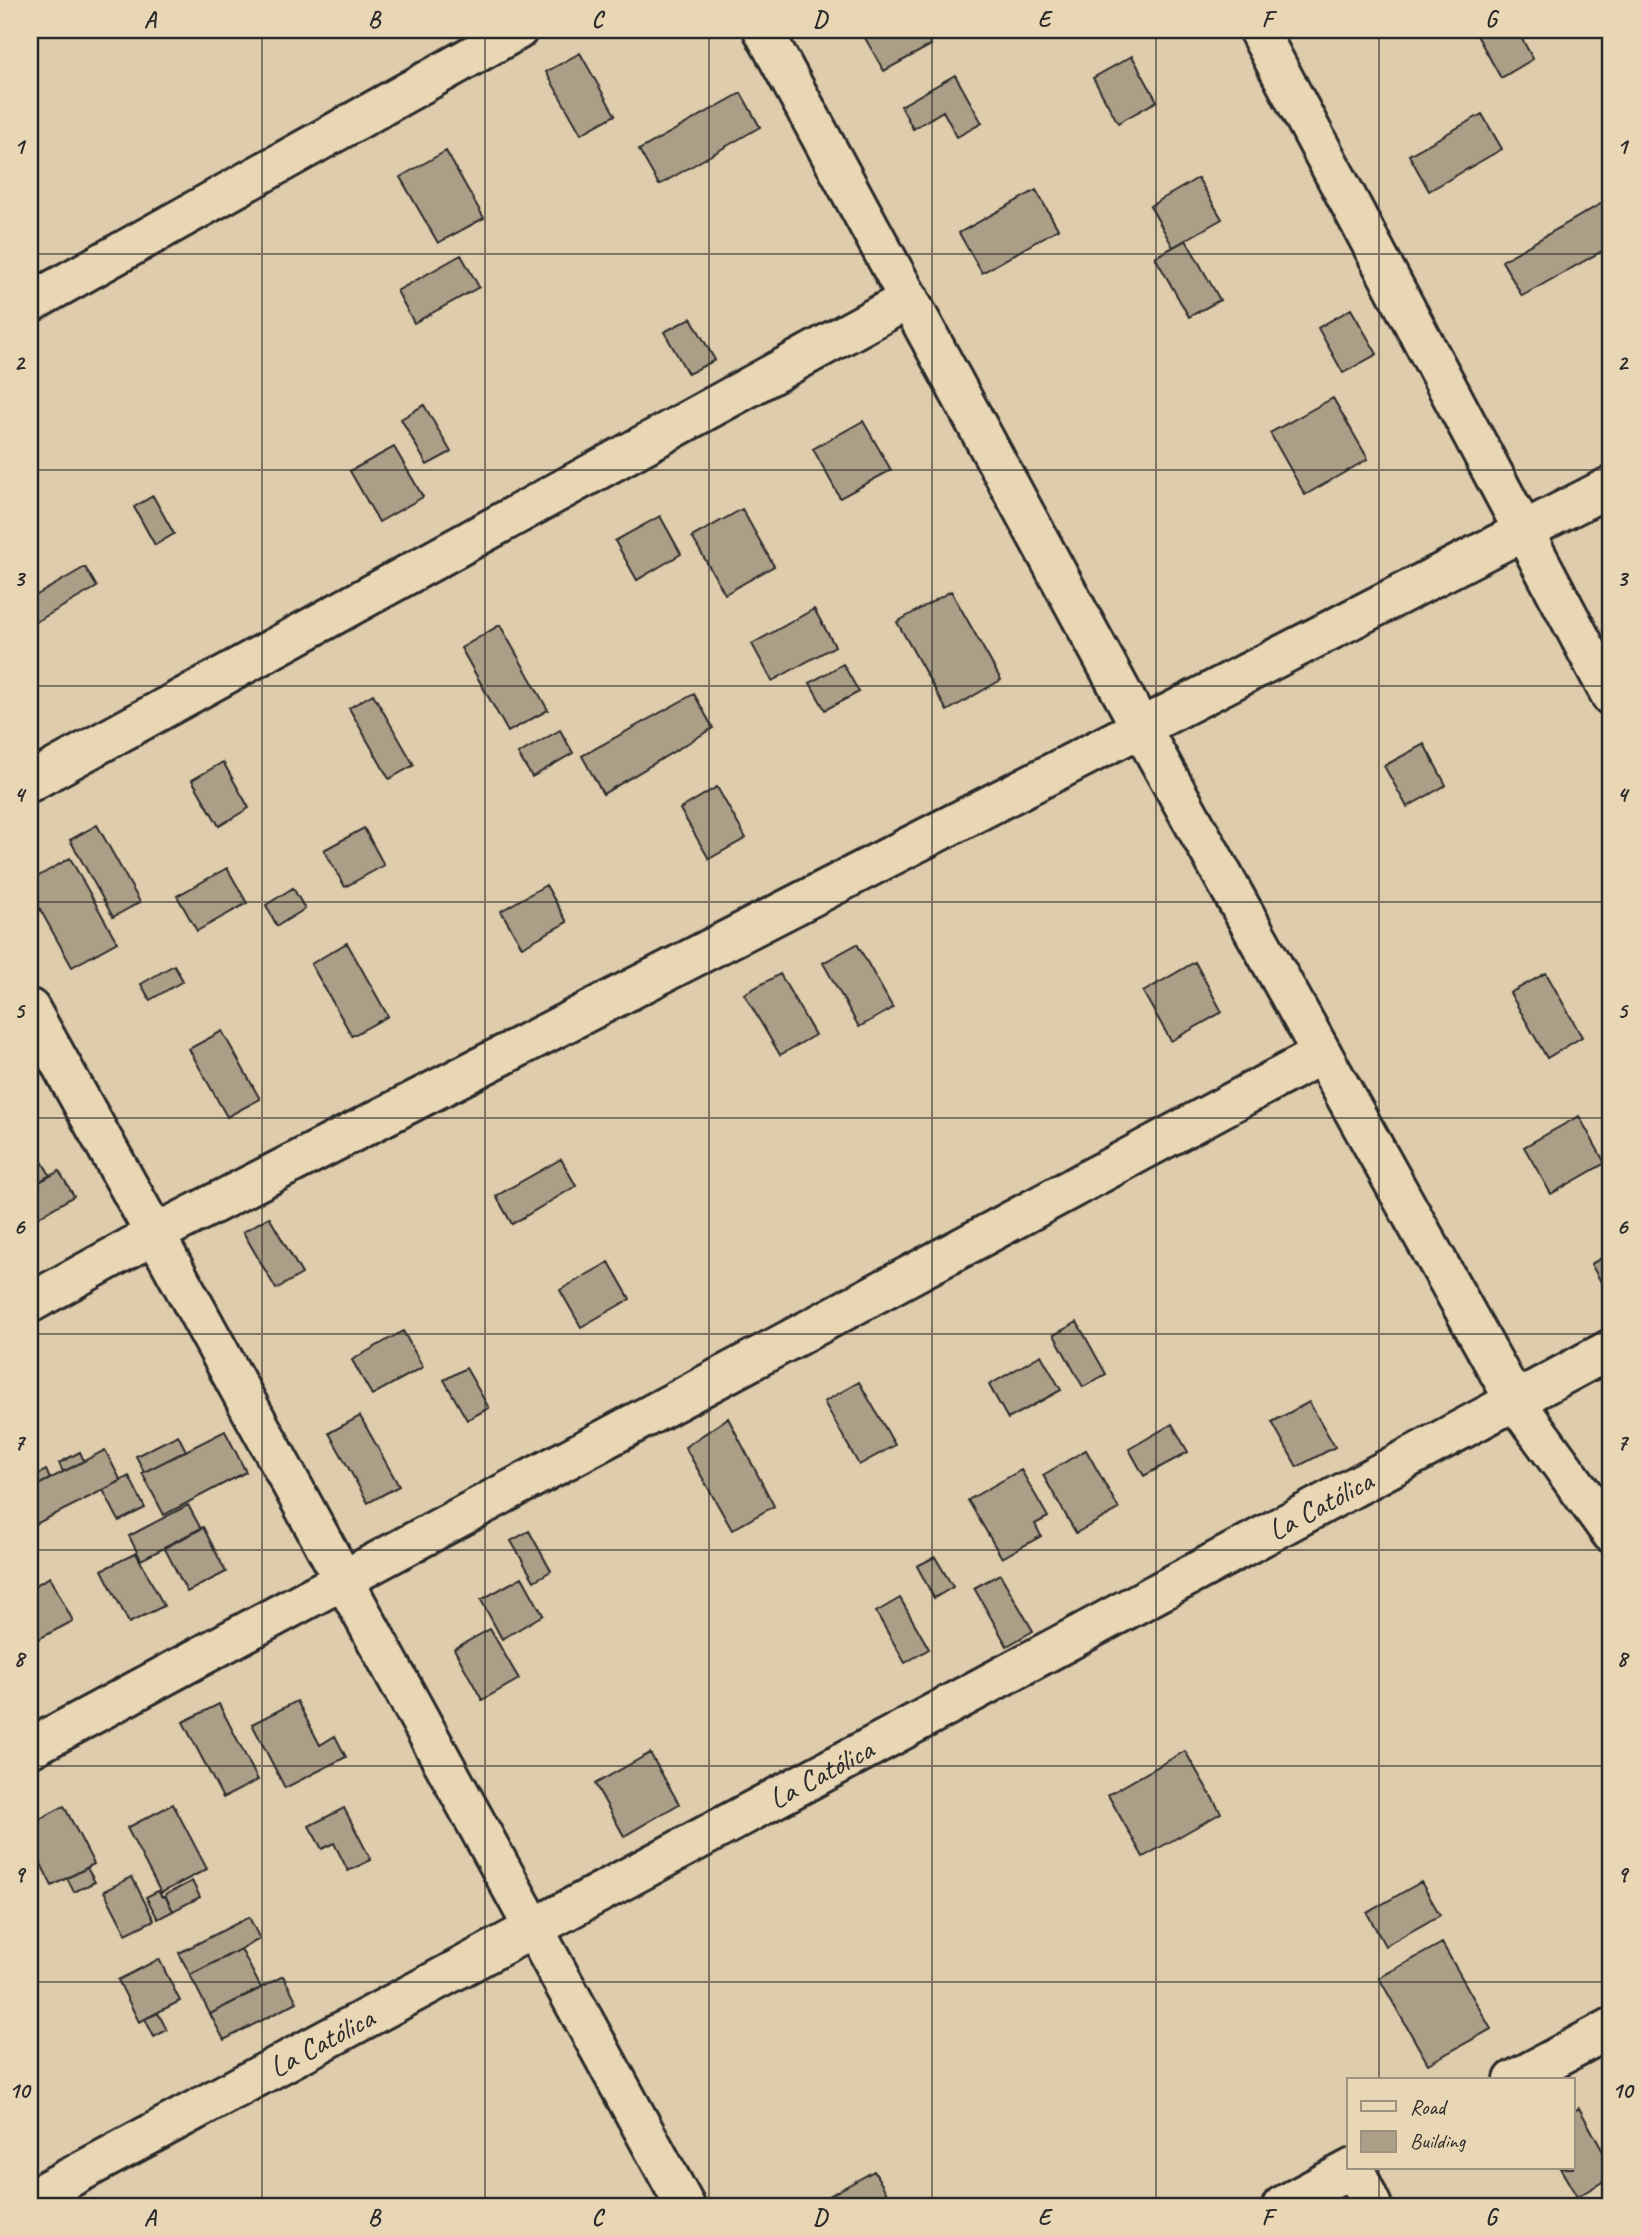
<svg xmlns="http://www.w3.org/2000/svg" width="1641" height="2236" viewBox="0 0 1641 2236" font-family="Caveat,sans-serif">
<style>
.building{fill:#ac9f88;stroke:#2b2b2b;stroke-width:2}
.lines{fill:none;stroke-linecap:round;stroke-linejoin:round}
.minor-casing{stroke:#2b2b2b;stroke-width:44}
.minor{stroke:#e9d6b4;stroke-width:38}
.grid{fill:none;stroke:#2b2b2b;stroke-width:2;stroke-opacity:0.55}
.labels{text-anchor:middle;dominant-baseline:central;stroke-width:5;stroke-linejoin:round;paint-order:stroke}
.street-label{font-size:30px;fill:#2b2b2b;stroke:#e9d6b4}
.neatline{fill:none;stroke:#2b2b2b;stroke-width:2.5}
.grid-label{font-size:23px;text-anchor:middle;font-weight:bold;fill:#2b2b2b}
</style>
<rect width="100%" height="100%" fill="#deccac"/>
<filter id="ink" filterUnits="userSpaceOnUse"><feTurbulence type="fractalNoise" baseFrequency=".0143" numOctaves="2"/><feDisplacementMap in="SourceGraphic" scale="14" xChannelSelector="R" yChannelSelector="G"/><feConvolveMatrix kernelMatrix="1 2 1 2 8 2 1 2 1" color-interpolation-filters="sRGB"/></filter>
<g filter="url(#ink)">
<path class="building" d="M 880,30 L 923,30 L 931,45 L 884,71 L 865,38 Z
M 1474,30 L 1517,30 L 1533,59 L 1501,78 Z
M 580,53 L 615,115 L 581,134 L 546,72 Z
M 1132,56 L 1157,101 L 1118,123 L 1093,78 Z
M 955,75 L 982,123 L 957,137 L 943,111 L 913,129 L 901,106 Z
M 741,93 L 760,127 L 659,185 L 639,150 Z
M 1482,114 L 1502,149 L 1429,191 L 1409,155 Z
M 446,151 L 484,218 L 438,243 L 400,177 Z
M 1198,178 L 1222,219 L 1173,247 L 1150,206 Z
M 1036,190 L 1058,229 L 982,273 L 959,233 Z
M 1604,202 L 1611,215 L 1611,246 L 1522,296 L 1502,261 Z
M 1186,240 L 1220,300 L 1189,317 L 1155,257 Z
M 461,255 L 479,287 L 414,323 L 397,291 Z
M 1351,309 L 1377,354 L 1343,373 L 1318,328 Z
M 691,318 L 715,360 L 688,374 L 664,332 Z
M 1333,398 L 1368,459 L 1305,495 L 1270,433 Z
M 424,405 L 451,452 L 427,465 L 401,419 Z
M 863,421 L 891,470 L 840,498 L 813,449 Z
M 394,447 L 423,497 L 379,522 L 350,471 Z
M 153,496 L 174,534 L 155,545 L 134,507 Z
M 742,509 L 774,566 L 725,594 L 692,537 Z
M 660,516 L 681,554 L 637,580 L 615,541 Z
M 85,567 L 97,587 L 32,624 L 30,620 L 30,599 Z
M 951,591 L 1001,680 L 947,711 L 897,622 Z
M 814,609 L 835,646 L 772,681 L 752,644 Z
M 500,625 L 548,710 L 508,732 L 461,648 Z
M 843,664 L 859,692 L 825,710 L 810,683 Z
M 373,694 L 414,765 L 389,779 L 349,708 Z
M 694,694 L 713,728 L 603,794 L 582,756 Z
M 560,730 L 573,753 L 532,777 L 518,754 Z
M 1424,744 L 1446,785 L 1407,807 L 1384,766 Z
M 223,762 L 249,808 L 219,826 L 192,780 Z
M 717,787 L 746,838 L 709,859 L 680,809 Z
M 97,825 L 140,902 L 113,917 L 70,840 Z
M 364,828 L 384,865 L 345,887 L 324,850 Z
M 70,858 L 117,942 L 72,967 L 30,891 L 30,881 Z
M 227,868 L 247,903 L 197,931 L 177,896 Z
M 546,885 L 567,922 L 522,947 L 501,911 Z
M 293,888 L 305,909 L 277,926 L 266,905 Z
M 347,943 L 388,1016 L 352,1036 L 311,964 Z
M 857,944 L 893,1008 L 859,1027 L 823,963 Z
M 1195,962 L 1222,1012 L 1171,1041 L 1143,992 Z
M 174,965 L 183,981 L 150,1000 L 141,984 Z
M 1546,973 L 1582,1037 L 1547,1058 L 1510,993 Z
M 780,974 L 815,1035 L 780,1055 L 744,994 Z
M 222,1031 L 260,1099 L 227,1117 L 189,1049 Z
M 1579,1116 L 1605,1163 L 1551,1194 L 1524,1147 Z
M 30,1141 L 50,1175 L 30,1187 Z
M 561,1159 L 576,1186 L 512,1224 L 496,1196 Z
M 59,1171 L 74,1196 L 35,1219 L 30,1210 L 30,1187 Z
M 269,1217 L 302,1274 L 276,1289 L 243,1232 Z
M 1611,1253 L 1611,1300 L 1591,1264 Z
M 609,1262 L 630,1299 L 581,1327 L 560,1290 Z
M 1077,1322 L 1106,1374 L 1083,1387 L 1054,1335 Z
M 403,1331 L 423,1367 L 372,1395 L 352,1360 Z
M 1041,1355 L 1061,1390 L 1008,1419 L 989,1385 Z
M 466,1368 L 489,1408 L 467,1420 L 444,1380 Z
M 859,1382 L 895,1445 L 859,1465 L 824,1402 Z
M 1309,1402 L 1335,1447 L 1297,1467 L 1272,1422 Z
M 360,1416 L 399,1486 L 368,1503 L 329,1433 Z
M 728,1418 L 774,1506 L 732,1530 L 685,1447 Z
M 1172,1424 L 1188,1452 L 1144,1476 L 1129,1449 Z
M 225,1431 L 246,1472 L 164,1515 L 142,1473 Z
M 178,1435 L 186,1451 L 144,1472 L 136,1456 Z
M 105,1450 L 121,1481 L 34,1525 L 30,1517 L 30,1489 Z
M 1086,1450 L 1119,1509 L 1076,1533 L 1043,1475 Z
M 80,1452 L 84,1461 L 63,1472 L 59,1463 Z
M 46,1470 L 50,1479 L 30,1489 L 30,1478 Z
M 1021,1470 L 1048,1517 L 1035,1524 L 1041,1536 L 1002,1558 L 968,1500 Z
M 129,1476 L 145,1508 L 119,1521 L 103,1490 Z
M 188,1505 L 201,1529 L 141,1560 L 129,1536 Z
M 203,1527 L 226,1572 L 187,1592 L 164,1547 Z
M 529,1531 L 551,1571 L 534,1581 L 511,1541 Z
M 136,1553 L 164,1606 L 129,1623 L 102,1570 Z
M 935,1557 L 953,1587 L 934,1598 L 917,1566 Z
M 1000,1574 L 1033,1631 L 1007,1646 L 974,1588 Z
M 50,1577 L 73,1621 L 33,1642 L 30,1636 L 30,1588 Z
M 522,1577 L 543,1615 L 502,1639 L 481,1600 Z
M 900,1598 L 929,1649 L 905,1663 L 876,1612 Z
M 490,1629 L 519,1679 L 482,1700 L 454,1649 Z
M 297,1701 L 320,1745 L 335,1736 L 346,1757 L 285,1788 L 252,1724 Z
M 219,1704 L 258,1780 L 223,1798 L 183,1722 Z
M 1185,1751 L 1221,1813 L 1143,1857 L 1108,1795 Z
M 650,1753 L 679,1804 L 624,1836 L 595,1784 Z
M 173,1804 L 207,1869 L 161,1893 L 127,1828 Z
M 64,1806 L 94,1864 L 52,1886 L 30,1842 L 30,1824 Z
M 344,1808 L 371,1860 L 348,1871 L 334,1843 L 322,1849 L 309,1826 Z
M 87,1868 L 95,1882 L 74,1892 L 67,1878 Z
M 132,1877 L 154,1920 L 126,1934 L 104,1891 Z
M 192,1881 L 200,1897 L 173,1911 L 165,1895 Z
M 1421,1882 L 1440,1915 L 1385,1946 L 1367,1913 Z
M 158,1891 L 162,1897 L 165,1896 L 173,1911 L 158,1919 L 146,1897 Z
M 249,1917 L 260,1939 L 190,1975 L 179,1953 Z
M 1442,1943 L 1491,2029 L 1428,2064 L 1379,1978 Z
M 241,1949 L 261,1988 L 210,2014 L 190,1975 Z
M 159,1959 L 180,2001 L 139,2022 L 118,1980 Z
M 283,1976 L 297,2002 L 224,2040 L 210,2014 Z
M 158,2013 L 167,2030 L 154,2037 L 145,2019 Z
M 1579,2108 L 1611,2166 L 1611,2177 L 1577,2197 L 1560,2168 L 1573,2168 L 1573,2112 Z
M 874,2171 L 894,2206 L 811,2206 Z"/>
<g class="lines">
<g class="minor-casing">
<g id="minor">
<path d="M 763,30 L 1141,728 L 1515,1401 L 1611,1533"/>
<path d="M 1258,30 L 1611,696"/>
<path d="M 30,303 L 518,30"/>
<path d="M 30,782 L 909,299"/>
<path d="M 30,1009 L 155,1234 L 685,2206"/>
<path d="M 30,1303 L 155,1234 L 1611,486"/>
<path d="M 30,1748 L 1322,1054"/>
<path d="M 1514,2080 L 1611,2028"/>
<path d="M 1354,2168 L 1372,2206"/>
<path id="s1" d="M 30,2199 L 1611,1349"/>
<path d="M 1282,2206 L 1353,2168"/>
</g>
</g>
<use href="#minor" class="minor"/>
</g>
</g>
<path class="grid" d="M 262,30 L 262,2206M 485,30 L 485,2206M 709,30 L 709,2206M 932,30 L 932,2206M 1156,30 L 1156,2206M 1379,30 L 1379,2080M 30,254 L 1611,254M 30,470 L 1611,470M 30,686 L 1611,686M 30,902 L 1611,902M 30,1118 L 1611,1118M 30,1334 L 1611,1334M 30,1550 L 1611,1550M 30,1766 L 1611,1766M 30,1982 L 1611,1982M 1379,2168 L 1379,2206"/>
<g class="labels">
<g class="street-label">
<text stroke="none"><textPath href="#s1" startOffset="1465">La Católica</textPath></text>
<text stroke="none"><textPath href="#s1" startOffset="898">La Católica</textPath></text>
<text stroke="none"><textPath href="#s1" startOffset="331">La Católica</textPath></text>
</g>
</g>
<rect width="1641" height="2236" fill="none" stroke="#e9d6b4" stroke-width="77"/>
<rect x="1347" y="2078" width="228" height="91" fill="#e9d6b4" stroke="#9d927d" stroke-width="2"/>
<rect x="1361" y="2101" width="35" height="10" fill="#e9d6b4" stroke="#9d927d" stroke-width="2"/>
<text x="1410" y="2114" font-size="21" fill="#2b2b2b">Road</text>
<rect x="1361" y="2131" width="35" height="21" fill="#ac9f88" stroke="#9d927d" stroke-width="2"/>
<text x="1410" y="2148" font-size="21" fill="#2b2b2b">Building</text>
<rect x="38" y="38" width="1564" height="2160" class="neatline"/>
<g class="grid-label">
<text x="150" y="27">A</text>
<text x="374" y="27">B</text>
<text x="597" y="27">C</text>
<text x="820" y="27">D</text>
<text x="1044" y="27">E</text>
<text x="1267" y="27">F</text>
<text x="1491" y="27">G</text>
<text x="19" y="154">1</text>
<text x="1622" y="154">1</text>
<text x="19" y="370">2</text>
<text x="1622" y="370">2</text>
<text x="19" y="586">3</text>
<text x="1622" y="586">3</text>
<text x="19" y="802">4</text>
<text x="1622" y="802">4</text>
<text x="19" y="1018">5</text>
<text x="1622" y="1018">5</text>
<text x="19" y="1234">6</text>
<text x="1622" y="1234">6</text>
<text x="19" y="1450">7</text>
<text x="1622" y="1450">7</text>
<text x="19" y="1666">8</text>
<text x="1622" y="1666">8</text>
<text x="19" y="1882">9</text>
<text x="1622" y="1882">9</text>
<text x="19" y="2098">10</text>
<text x="1622" y="2098">10</text>
<text x="150" y="2225">A</text>
<text x="374" y="2225">B</text>
<text x="597" y="2225">C</text>
<text x="820" y="2225">D</text>
<text x="1044" y="2225">E</text>
<text x="1267" y="2225">F</text>
<text x="1491" y="2225">G</text>
</g>
</svg>
